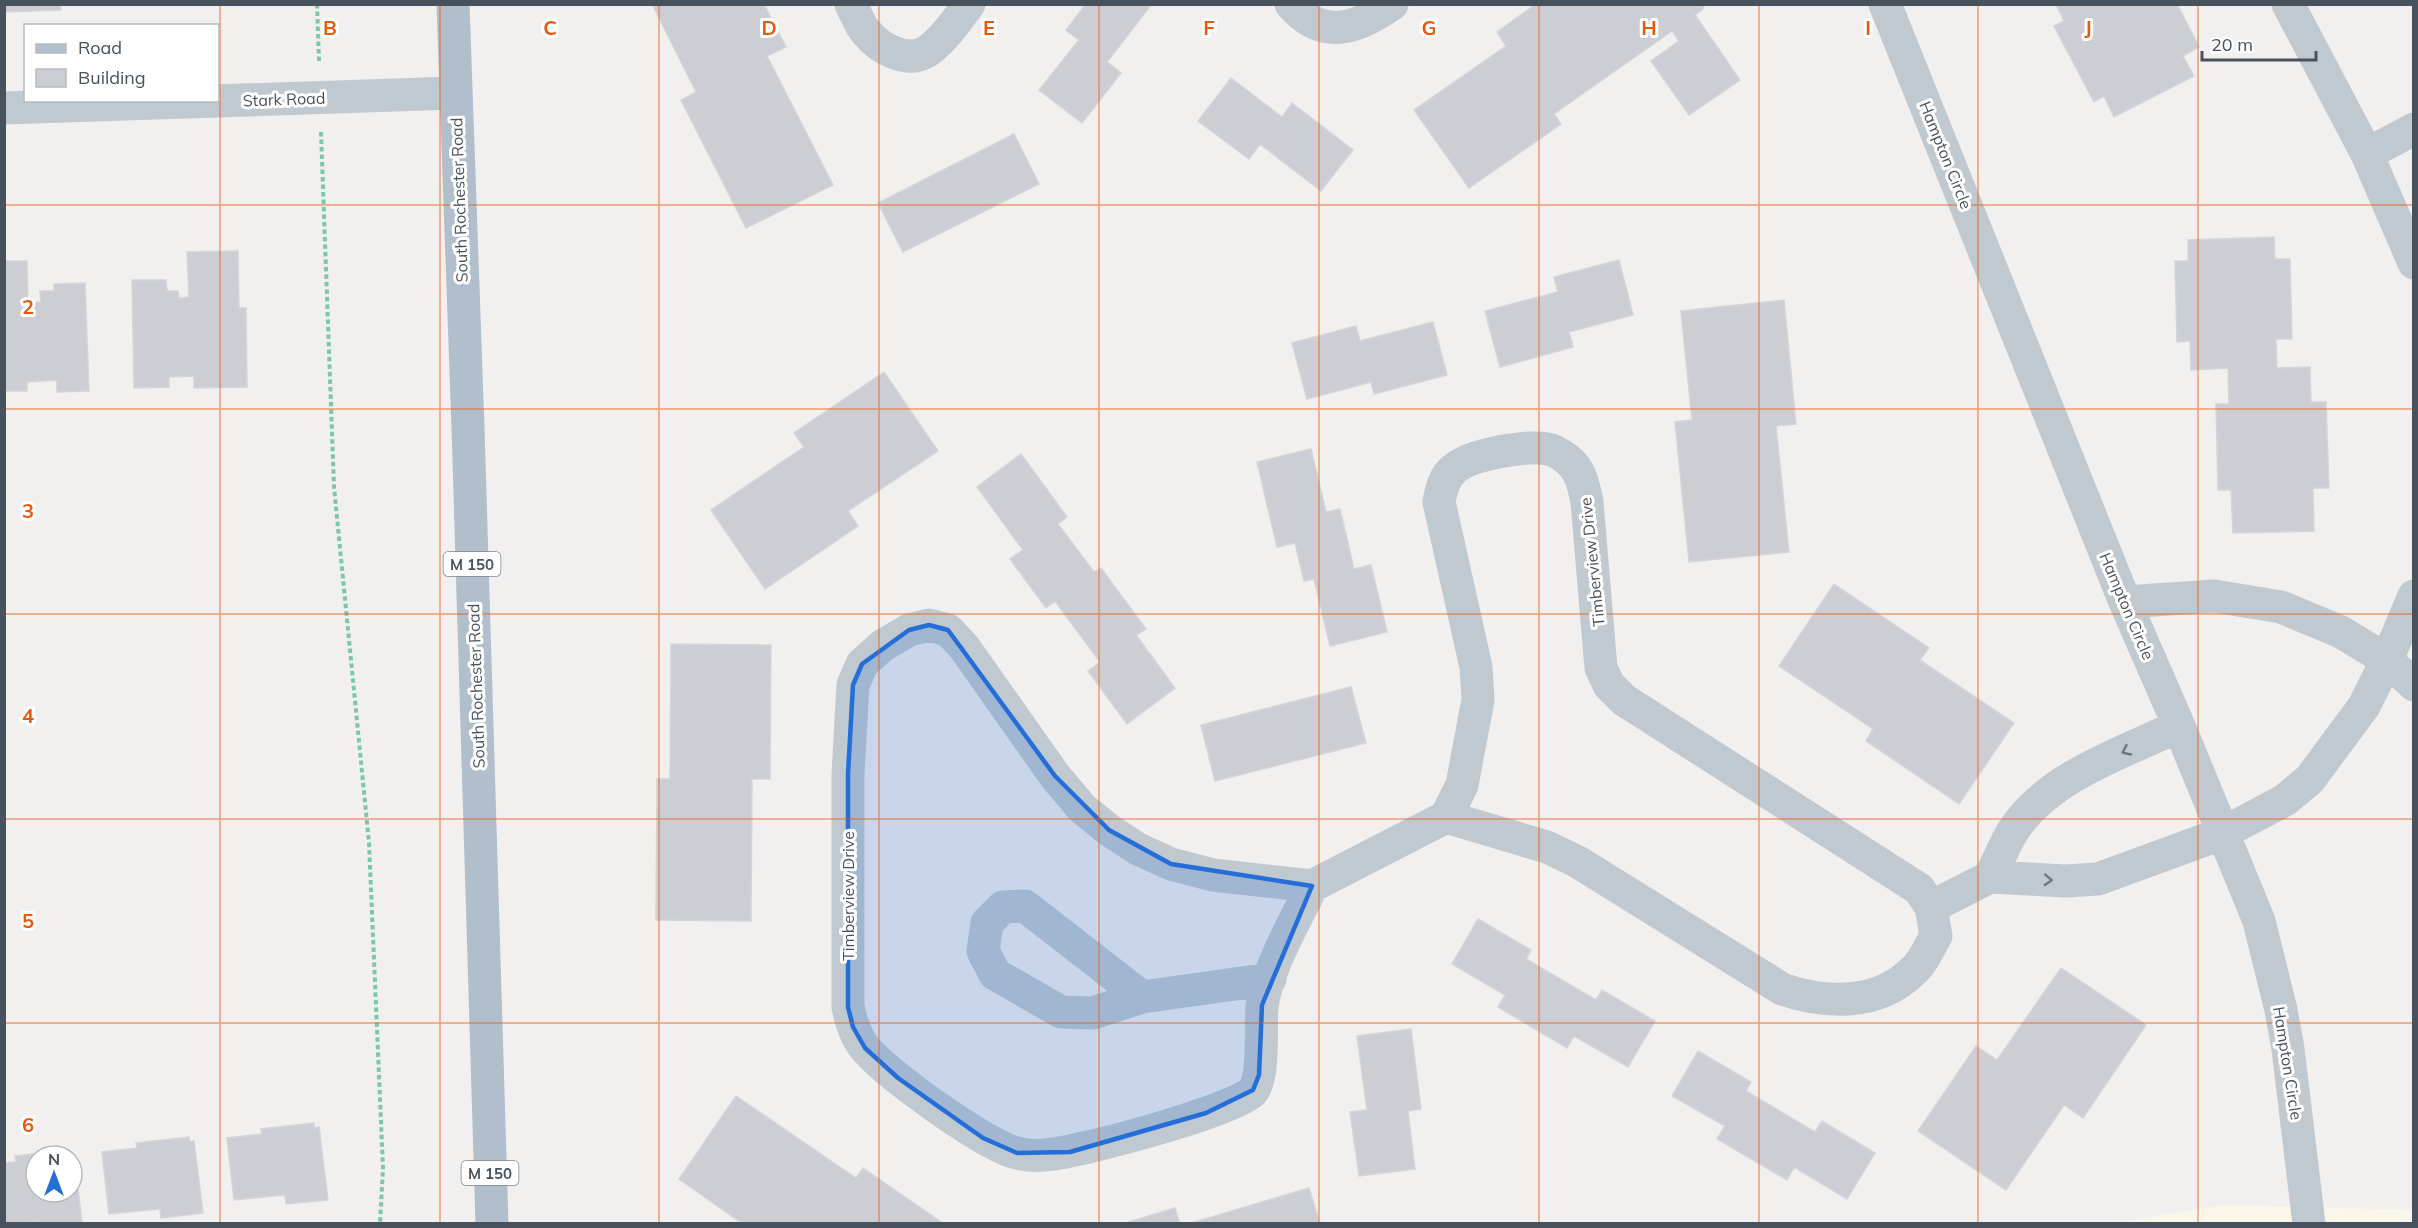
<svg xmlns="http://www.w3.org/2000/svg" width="2418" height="1228" viewBox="0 0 2418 1228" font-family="Mulish,sans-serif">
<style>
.commercial{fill:#fbf6ea}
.building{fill:#ccced4;stroke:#d4d5da;stroke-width:1.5;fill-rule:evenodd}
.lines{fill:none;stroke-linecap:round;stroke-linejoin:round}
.path{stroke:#7ac9a4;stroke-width:4;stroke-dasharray:4.5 3;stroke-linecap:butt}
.minor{stroke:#c1c9d0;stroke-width:33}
.major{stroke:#b1becc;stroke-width:33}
.oneway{stroke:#6c767f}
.marked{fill:#236ed8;fill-opacity:0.2;stroke:#236ed8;stroke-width:4.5;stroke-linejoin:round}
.grid{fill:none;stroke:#e8590c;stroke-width:1.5;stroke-opacity:0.55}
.labels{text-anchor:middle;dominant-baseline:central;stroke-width:6;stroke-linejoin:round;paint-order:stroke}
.shield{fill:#fff;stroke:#7f868d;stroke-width:1.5}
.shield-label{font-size:15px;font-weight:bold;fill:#48525c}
.street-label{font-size:16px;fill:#48525c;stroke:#fff}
.grid-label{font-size:20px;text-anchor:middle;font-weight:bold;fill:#e8590c;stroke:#fff;stroke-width:6;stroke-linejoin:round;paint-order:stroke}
</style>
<rect width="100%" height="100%" fill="#f2efef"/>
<path class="commercial" d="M 2225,1205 L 2414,1210 L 2413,1224 L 2109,1224 Z"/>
<path class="building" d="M 4,4 L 60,4 L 61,10 L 4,12 Z
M 652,4 L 764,4 L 786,47 L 767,56 L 833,185 L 746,228 L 681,100 L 696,92 Z
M 1086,4 L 1152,4 L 1107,62 L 1121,73 L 1082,123 L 1039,90 L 1079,40 L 1066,30 Z
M 1536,4 L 1702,4 L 1704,8 L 1695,15 L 1740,80 L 1689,115 L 1651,61 L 1679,41 L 1672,31 L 1554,114 L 1561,124 L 1469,188 L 1414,110 L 1506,46 L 1497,32 Z
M 2056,4 L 2177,4 L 2199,47 L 2183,56 L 2194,76 L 2114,117 L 2104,96 L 2094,102 L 2054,26 L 2064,21 Z
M 1231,78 L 1282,117 L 1292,103 L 1353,150 L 1321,191 L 1260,144 L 1249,159 L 1198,121 Z
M 1014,134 L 1039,184 L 903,252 L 878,203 Z
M 2274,237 L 2275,259 L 2290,259 L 2292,339 L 2276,339 L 2277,368 L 2310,367 L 2311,402 L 2326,402 L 2329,488 L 2313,488 L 2314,531 L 2233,533 L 2231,490 L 2218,490 L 2216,404 L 2229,404 L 2228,368 L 2191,370 L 2190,341 L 2177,342 L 2175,261 L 2188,261 L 2188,240 Z
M 238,251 L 239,308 L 246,308 L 247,387 L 194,388 L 194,376 L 169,377 L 169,387 L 134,388 L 132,280 L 166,280 L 167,291 L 178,291 L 179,298 L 189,297 L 187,252 Z
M 1619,260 L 1633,315 L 1569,332 L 1573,347 L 1500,367 L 1485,311 L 1558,292 L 1554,277 Z
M 4,261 L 27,261 L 28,303 L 41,302 L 40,291 L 54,291 L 54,284 L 85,283 L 89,391 L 57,392 L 57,380 L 27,382 L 27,391 L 4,391 Z
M 1784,300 L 1796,424 L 1776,426 L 1789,552 L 1689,562 L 1675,422 L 1692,420 L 1681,311 Z
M 1433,322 L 1447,375 L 1374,394 L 1371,382 L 1307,399 L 1292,343 L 1356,326 L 1360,341 Z
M 884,372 L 938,451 L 848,511 L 858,526 L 765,589 L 711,510 L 804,447 L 794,433 Z
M 1311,449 L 1326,512 L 1340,509 L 1354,569 L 1371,565 L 1387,632 L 1330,646 L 1314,579 L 1304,581 L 1295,543 L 1277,547 L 1257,462 Z
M 1021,454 L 1067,517 L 1058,524 L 1094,572 L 1101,568 L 1146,629 L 1136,635 L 1175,688 L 1127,724 L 1088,671 L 1100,662 L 1055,601 L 1046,608 L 1010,559 L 1023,550 L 977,487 Z
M 1834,584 L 1929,648 L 1920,660 L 2014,723 L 1959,804 L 1866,741 L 1873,729 L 1779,666 Z
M 671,644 L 771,645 L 770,779 L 752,779 L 751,921 L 656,920 L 657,779 L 670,779 Z
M 1351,687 L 1366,743 L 1215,781 L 1201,725 Z
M 1478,919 L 1531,950 L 1526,959 L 1596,1000 L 1602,990 L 1655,1021 L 1628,1067 L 1574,1036 L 1567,1048 L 1498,1007 L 1505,995 L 1452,964 Z
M 2061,968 L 2146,1025 L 2083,1118 L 2064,1105 L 2006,1190 L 1918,1131 L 1976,1046 L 1997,1060 Z
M 1411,1029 L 1421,1109 L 1408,1111 L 1415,1169 L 1359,1176 L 1350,1112 L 1367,1110 L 1357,1036 Z
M 1698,1051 L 1751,1082 L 1746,1091 L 1815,1132 L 1822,1121 L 1875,1153 L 1847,1199 L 1794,1167 L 1787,1180 L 1717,1139 L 1725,1126 L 1672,1096 Z
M 736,1096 L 856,1178 L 863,1168 L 944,1224 L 743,1224 L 679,1179 Z
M 314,1123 L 314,1128 L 319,1127 L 328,1200 L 286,1204 L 285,1195 L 234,1200 L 227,1138 L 262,1134 L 261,1129 Z
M 189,1137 L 190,1142 L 194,1141 L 203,1213 L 161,1218 L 160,1209 L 109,1214 L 102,1152 L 137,1148 L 136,1143 Z
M 68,1150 L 68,1155 L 74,1154 L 82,1224 L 39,1224 L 39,1222 L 4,1224 L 4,1163 L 16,1162 L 15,1156 ZM 36,1156 L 72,1156 L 72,1192 L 36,1192 Z
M 1309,1188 L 1320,1224 L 1188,1224 Z
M 1175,1208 L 1180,1224 L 1122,1224 Z"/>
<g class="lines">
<path class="path" d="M 317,4 L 319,61
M 321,132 L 334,487 L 369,843 L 383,1168 L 380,1224"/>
<path class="minor" d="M 851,4 C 856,14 860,26 867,33 C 880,49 909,65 929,50 C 945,38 957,20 969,4
M 1291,4 C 1322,41 1357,29 1392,4
M 1885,4 L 2125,602 L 2179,726 L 2259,921 L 2281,1010 L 2288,1049 L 2309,1224
M 2288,4 L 2367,154 L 2414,263
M 4,108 L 455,93
M 2367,154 L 2414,129
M 2125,602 L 2214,596 L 2281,607 L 2341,632 L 2387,660 L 2414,685
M 1990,877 C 1998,862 2004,845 2013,831 C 2047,777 2124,752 2179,726
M 1312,886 C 1296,920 1266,970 1262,1007 C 1260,1027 1265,1078 1252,1092 C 1232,1111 1075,1154 1044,1155 C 1036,1156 1025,1155 1017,1153 C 986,1146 886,1074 865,1048 C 855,1036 851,1021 848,1007 L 848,774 L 853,685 L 862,664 L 882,646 L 909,630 L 929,625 L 948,630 L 964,647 L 1055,776 L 1082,808 L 1109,830 L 1138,849 L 1171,864 L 1213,875 L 1312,886 L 1446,817 L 1462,785 L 1478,700 L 1476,667 L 1439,502 C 1441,490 1444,477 1454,469 C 1471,454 1526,445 1548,449 C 1555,450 1563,456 1568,460 C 1581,470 1584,487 1587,502 L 1601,668 L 1609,685 L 1624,700 L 1919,889 L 1931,907 L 1936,936 C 1929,947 1923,963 1913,971 C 1878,1006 1826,1004 1782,989 L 1578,862 L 1547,847 L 1446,817
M 1931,907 L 1990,877 L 2066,881 L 2098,879 L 2221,834 L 2285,800 L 2310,779 L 2364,706 L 2387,660 L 2414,596
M 1142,997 L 1025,906 L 1003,907 L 987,923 L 983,951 L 995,974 L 1061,1012 L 1093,1013 L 1142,997 L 1270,979"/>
<path class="major" d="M 453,4 L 468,428 L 492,1224"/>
</g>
<defs><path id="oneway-chevron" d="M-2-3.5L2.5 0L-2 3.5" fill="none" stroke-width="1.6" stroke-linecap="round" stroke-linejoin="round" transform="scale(1.5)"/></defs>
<g class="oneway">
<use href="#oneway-chevron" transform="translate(2126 751) rotate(155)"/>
<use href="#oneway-chevron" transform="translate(2048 880) rotate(3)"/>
</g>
<path class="marked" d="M 929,625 L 948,630 L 1055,776 L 1109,830 L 1171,864 L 1312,886 L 1262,1005 L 1259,1075 L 1253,1090 L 1206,1113 L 1070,1152 L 1017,1153 L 983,1138 L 898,1078 L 865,1048 L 853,1027 L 848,1007 L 848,774 L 853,685 L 862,664 L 909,630 Z"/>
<path class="grid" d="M 220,4 L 220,1224M 440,4 L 440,1224M 659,4 L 659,1224M 879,4 L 879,1224M 1099,4 L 1099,1224M 1319,4 L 1319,1224M 1539,4 L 1539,1224M 1759,4 L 1759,1224M 1978,4 L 1978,1224M 2198,4 L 2198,1224M 4,205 L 2414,205M 4,409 L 2414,409M 4,614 L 2414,614M 4,819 L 2414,819M 4,1023 L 2414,1023"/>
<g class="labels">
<g class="shield">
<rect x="443.5" y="552" width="57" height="24" rx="4.5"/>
<rect x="461.5" y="1161" width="57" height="24" rx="4.5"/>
</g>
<g class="shield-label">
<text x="472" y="564">M 150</text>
<text x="490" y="1173">M 150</text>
</g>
<g class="street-label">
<text transform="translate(284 99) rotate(-2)">Stark Road</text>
<text transform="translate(1946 155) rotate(68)">Hampton Circle</text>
<text transform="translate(459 200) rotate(-92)">South Rochester Road</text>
<text transform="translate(1592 562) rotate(-96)">Timberview Drive</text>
<text transform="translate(2127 606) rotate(67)">Hampton Circle</text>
<text transform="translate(476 686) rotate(-92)">South Rochester Road</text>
<text transform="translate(848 896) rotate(-90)">Timberview Drive</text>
<text transform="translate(2288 1063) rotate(81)">Hampton Circle</text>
</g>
</g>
<g class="grid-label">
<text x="330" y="35">B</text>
<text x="550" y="35">C</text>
<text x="769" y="35">D</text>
<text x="989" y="35">E</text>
<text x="1209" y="35">F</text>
<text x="1429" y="35">G</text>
<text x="1649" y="35">H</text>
<text x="1868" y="35">I</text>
<text x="2088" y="35">J</text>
<text x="28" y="314">2</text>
<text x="28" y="518">3</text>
<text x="28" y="723">4</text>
<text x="28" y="928">5</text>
<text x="28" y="1132">6</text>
</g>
<rect width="2418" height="1228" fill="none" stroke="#48525c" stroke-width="12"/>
<rect x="24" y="24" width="195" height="78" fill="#ffffff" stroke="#b6babe" stroke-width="1.5"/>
<rect x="36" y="44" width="30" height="9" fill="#b1becc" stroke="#b6babe" stroke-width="1.5"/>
<text x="78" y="54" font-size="18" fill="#48525c">Road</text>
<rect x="36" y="69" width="30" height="18" fill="#ccced4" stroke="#b6babe" stroke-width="1.5"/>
<text x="78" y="84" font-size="18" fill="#48525c">Building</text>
<g transform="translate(54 1174)"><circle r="28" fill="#ffffff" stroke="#b6babe" stroke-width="1.5"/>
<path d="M0-4.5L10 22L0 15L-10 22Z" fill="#236ed8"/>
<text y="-9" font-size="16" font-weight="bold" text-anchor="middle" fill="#48525c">N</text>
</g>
<path d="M2202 51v9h114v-9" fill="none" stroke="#48525c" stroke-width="3"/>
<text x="2211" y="51" font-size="18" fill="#48525c" stroke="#ffffff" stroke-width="4.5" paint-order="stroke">20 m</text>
</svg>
